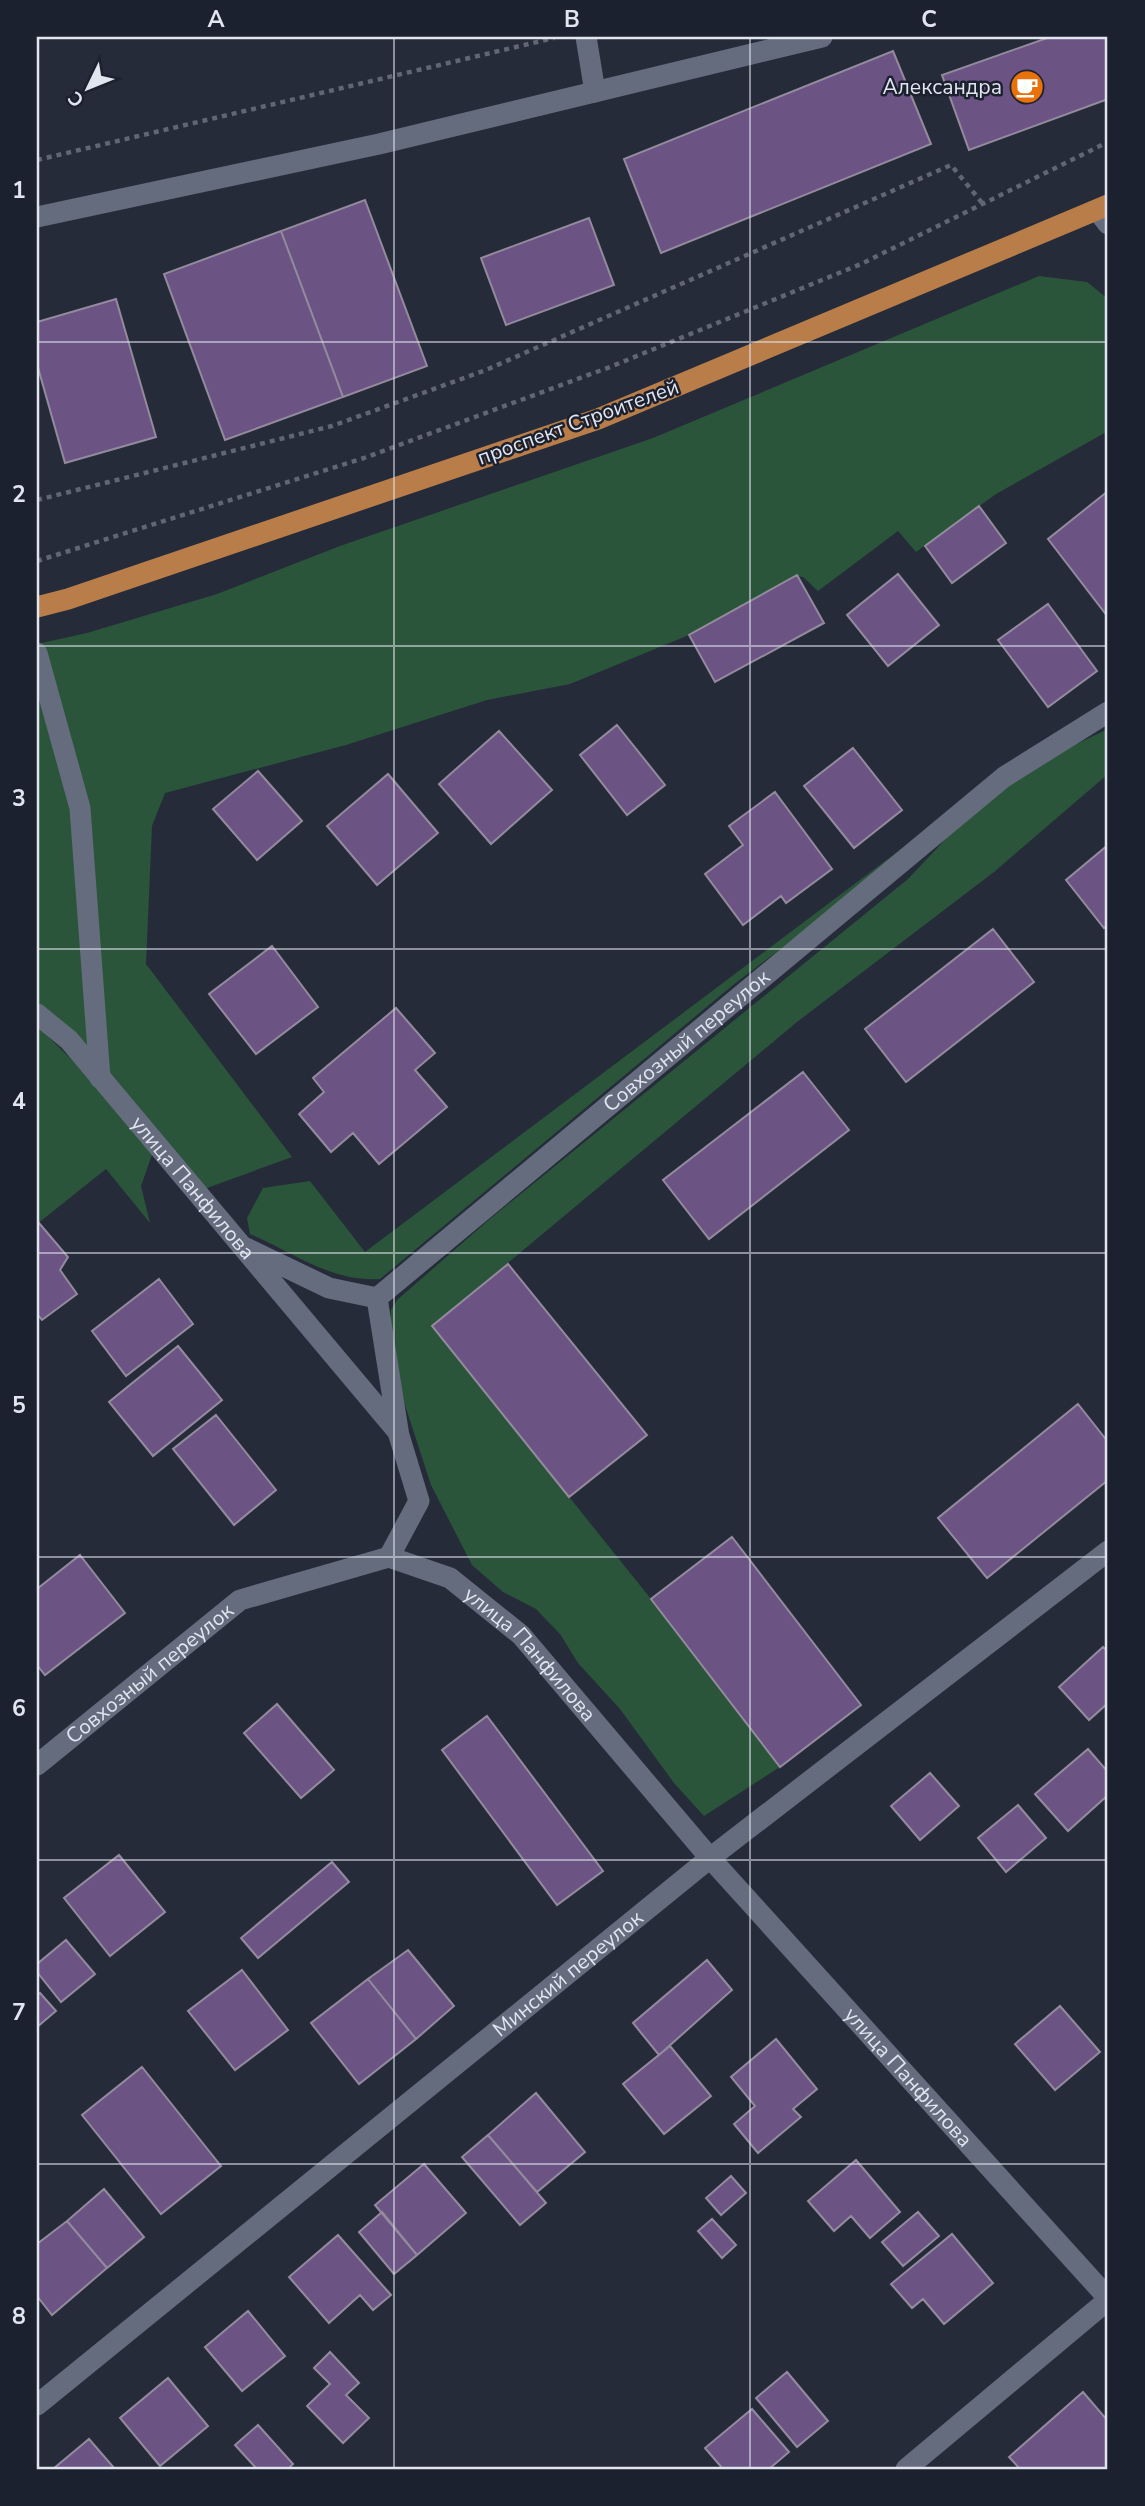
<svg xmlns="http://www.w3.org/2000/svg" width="1145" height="2506" viewBox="0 0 1145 2506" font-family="'Nunito Sans',sans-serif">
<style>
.green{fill:#2a553a}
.building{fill:#6b5384;stroke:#938b9d;stroke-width:2}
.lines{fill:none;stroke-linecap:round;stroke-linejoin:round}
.path{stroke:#616673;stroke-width:4.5;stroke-dasharray:5 5;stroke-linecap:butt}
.minor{stroke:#656c7d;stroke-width:21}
.major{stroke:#b87d49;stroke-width:21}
.grid{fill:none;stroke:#e1e5ef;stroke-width:2;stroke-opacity:0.55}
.labels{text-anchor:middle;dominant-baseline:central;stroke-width:5;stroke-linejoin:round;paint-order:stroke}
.poi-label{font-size:21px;fill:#e1e5ef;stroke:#1c212f;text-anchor:end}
.street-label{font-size:21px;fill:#e1e5ef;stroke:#1c212f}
.neatline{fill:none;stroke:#e1e5ef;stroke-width:2.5}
.grid-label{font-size:23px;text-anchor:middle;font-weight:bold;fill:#e1e5ef}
</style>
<rect width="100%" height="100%" fill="#262b3a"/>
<path class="green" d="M 1039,276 L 1087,282 L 1108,299 L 1108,431 L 996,494 L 916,552 L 898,531 L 818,591 L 803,577 L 797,576 L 689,635 L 570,684 L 487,700 L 346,745 L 165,793 L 152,826 L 146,964 L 292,1157 L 196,1192 L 37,1014 L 37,644 L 87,633 L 217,594 L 340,546 L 653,438 Z
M 1108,729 L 1108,774 L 994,872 L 797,1022 L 432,1326 L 651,1599 L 780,1767 L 704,1816 L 674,1783 L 620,1709 L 578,1663 L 560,1634 L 536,1609 L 503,1592 L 472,1565 L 431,1485 L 404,1402 L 390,1335 L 391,1310 L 397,1300 L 491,1218 L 908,879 L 973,810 L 1042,760 Z
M 973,795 L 852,895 L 733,985 L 380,1279 C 330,1282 293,1252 250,1234 L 247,1218 L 263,1188 L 310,1181 L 365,1252 Z
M 37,1026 L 92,1079 L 153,1152 L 141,1186 L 150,1223 L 106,1169 L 37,1224 Z"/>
<path class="building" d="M 1050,37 L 1108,37 L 1108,99 L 969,150 L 942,75 Z
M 893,51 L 931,144 L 661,253 L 624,159 Z
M 365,200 L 427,366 L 343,397 L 281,231 Z
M 589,218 L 614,285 L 506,325 L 481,258 Z
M 281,231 L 343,397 L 225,440 L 164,274 Z
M 116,299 L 156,437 L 65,463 L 37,364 L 37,322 Z
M 1108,491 L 1108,617 L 1048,539 Z
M 979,506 L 1006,543 L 952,583 L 925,546 Z
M 898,574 L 939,625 L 888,666 L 847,615 Z
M 797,575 L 824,623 L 715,682 L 689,635 Z
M 1048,604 L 1097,671 L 1048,707 L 998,640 Z
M 617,725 L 665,785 L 627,815 L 580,755 Z
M 499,731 L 552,790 L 491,844 L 439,784 Z
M 853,748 L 902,810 L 854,848 L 804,786 Z
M 258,771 L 302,821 L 257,860 L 213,809 Z
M 388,774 L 438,833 L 377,885 L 327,826 Z
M 775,792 L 832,869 L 786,903 L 781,896 L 743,925 L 705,874 L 743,845 L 729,826 Z
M 1108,845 L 1108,925 L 1104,928 L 1066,880 Z
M 993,929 L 1034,982 L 906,1082 L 865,1029 Z
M 272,946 L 318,1007 L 256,1054 L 209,994 Z
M 396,1008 L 435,1053 L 415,1070 L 447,1107 L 379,1164 L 353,1133 L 331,1152 L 299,1114 L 324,1092 L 313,1078 Z
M 803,1072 L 849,1130 L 709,1239 L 663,1180 Z
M 39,1223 L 68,1257 L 60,1270 L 77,1294 L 42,1320 L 37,1314 L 37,1225 Z
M 508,1264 L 647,1435 L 569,1497 L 432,1326 Z
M 159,1279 L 193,1324 L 126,1376 L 92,1331 Z
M 178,1346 L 222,1400 L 153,1456 L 109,1402 Z
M 1078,1404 L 1108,1442 L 1108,1480 L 987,1578 L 938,1518 Z
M 216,1415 L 276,1490 L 234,1525 L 173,1449 Z
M 732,1537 L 861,1705 L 780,1767 L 651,1599 Z
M 80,1555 L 125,1613 L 45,1675 L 37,1665 L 37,1589 Z
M 1103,1647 L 1108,1652 L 1108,1703 L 1089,1720 L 1059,1687 Z
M 277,1704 L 334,1770 L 301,1798 L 244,1733 Z
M 487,1716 L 603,1871 L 557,1905 L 442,1750 Z
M 1088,1749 L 1108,1772 L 1108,1795 L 1068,1831 L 1035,1794 Z
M 930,1773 L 959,1806 L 920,1840 L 891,1806 Z
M 1018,1805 L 1046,1838 L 1006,1872 L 978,1838 Z
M 119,1855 L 165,1912 L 110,1956 L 64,1898 Z
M 332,1862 L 349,1882 L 258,1958 L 241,1938 Z
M 66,1940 L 95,1974 L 61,2002 L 37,1972 L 37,1964 Z
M 408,1950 L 454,2006 L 416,2039 L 368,1979 Z
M 707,1960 L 732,1990 L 659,2055 L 633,2023 Z
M 242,1970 L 288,2030 L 235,2070 L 188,2011 Z
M 368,1979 L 416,2039 L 359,2084 L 311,2023 Z
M 40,1993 L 56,2011 L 37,2027 L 37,1995 Z
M 1060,2006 L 1100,2052 L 1055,2090 L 1015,2044 Z
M 776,2039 L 817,2089 L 793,2109 L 801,2117 L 758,2153 L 734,2124 L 755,2106 L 731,2077 Z
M 670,2046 L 711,2096 L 664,2134 L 623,2084 Z
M 142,2067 L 221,2166 L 161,2214 L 82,2115 Z
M 536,2093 L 585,2152 L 537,2192 L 488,2135 Z
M 488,2135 L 546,2203 L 520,2225 L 462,2157 Z
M 856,2160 L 900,2212 L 870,2238 L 851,2216 L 834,2231 L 808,2201 Z
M 424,2164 L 466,2213 L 417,2255 L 375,2205 Z
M 731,2176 L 746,2193 L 721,2215 L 706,2198 Z
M 104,2189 L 144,2237 L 107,2268 L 67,2221 Z
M 382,2212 L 417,2255 L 394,2274 L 359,2232 Z
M 918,2212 L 939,2236 L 903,2266 L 882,2242 Z
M 712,2219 L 736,2245 L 722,2258 L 698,2231 Z
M 67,2221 L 107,2268 L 52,2315 L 37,2296 L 37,2244 Z
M 952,2234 L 993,2283 L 944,2324 L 923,2299 L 912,2308 L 891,2284 Z
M 338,2235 L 391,2295 L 373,2310 L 360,2295 L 329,2323 L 289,2277 Z
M 248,2311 L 285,2356 L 242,2391 L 205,2347 Z
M 330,2352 L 359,2383 L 346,2395 L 369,2418 L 343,2443 L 307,2406 L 330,2384 L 314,2368 Z
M 787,2372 L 828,2421 L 797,2447 L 756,2398 Z
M 168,2378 L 208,2426 L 160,2466 L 120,2418 Z
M 1083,2392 L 1108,2421 L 1108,2469 L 1020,2469 L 1009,2457 Z
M 752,2409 L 789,2452 L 769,2469 L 723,2469 L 705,2448 Z
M 258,2425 L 293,2464 L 288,2469 L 257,2469 L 235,2445 Z
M 89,2439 L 115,2469 L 53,2469 Z"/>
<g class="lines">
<path class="path" d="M 37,160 L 554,38
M 37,500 L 332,426 L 486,370 L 951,165 L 983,204
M 37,561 L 364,458 L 610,367 L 861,264 L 1108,142"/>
<g class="minor">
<path d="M 586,37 L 595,92"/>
<path d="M 1098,211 L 1108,224"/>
<path d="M 37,217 L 379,144 L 822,37"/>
<path d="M 37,653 L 80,808 L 100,1078"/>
<path id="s1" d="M 37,1014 L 69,1040 L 398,1432 L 419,1501 L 389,1557 L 450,1578 L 521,1635 L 710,1858 L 1108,2298"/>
<path d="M 246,1248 L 329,1288 L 377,1298"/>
<path id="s2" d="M 398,1430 L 377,1298 L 1004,777 L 1108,712"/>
<path id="s3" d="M 37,1765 L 240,1600 L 389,1557"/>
<path id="s4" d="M 37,2405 L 710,1858 L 1108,1551"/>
<path d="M 906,2469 L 1108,2300"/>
</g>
<path class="major" d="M 37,607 L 68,599 L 598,419 L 1108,205"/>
</g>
<path class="grid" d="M 394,37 L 394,2469M 750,37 L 750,2469M 37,342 L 1108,342M 37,646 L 1108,646M 37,949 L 1108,949M 37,1253 L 1108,1253M 37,1557 L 1108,1557M 37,1860 L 1108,1860M 37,2164 L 1108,2164"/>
<defs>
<g id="cafe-disc" transform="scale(1.75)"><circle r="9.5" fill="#e8710a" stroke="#1c212f"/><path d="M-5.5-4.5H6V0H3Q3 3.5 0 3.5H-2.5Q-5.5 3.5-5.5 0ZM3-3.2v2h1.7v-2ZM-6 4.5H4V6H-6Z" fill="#fff"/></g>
</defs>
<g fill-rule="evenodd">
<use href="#cafe-disc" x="1027" y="87"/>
</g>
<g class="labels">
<g class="poi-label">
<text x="1002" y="87">Александра</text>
</g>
<g class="street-label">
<text transform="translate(578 422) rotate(-20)">проспект Строителей</text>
<text stroke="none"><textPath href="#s2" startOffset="536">Совхозный переулок</textPath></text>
<text stroke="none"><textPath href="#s1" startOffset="234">улица Панфилова</textPath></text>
<text stroke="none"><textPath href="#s1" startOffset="864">улица Панфилова</textPath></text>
<text stroke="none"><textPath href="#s3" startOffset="145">Совхозный переулок</textPath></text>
<text stroke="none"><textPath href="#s4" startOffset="684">Минский переулок</textPath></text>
<text stroke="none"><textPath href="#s1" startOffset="1432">улица Панфилова</textPath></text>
</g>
</g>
<rect width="1145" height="2506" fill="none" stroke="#1c212f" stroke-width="77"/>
<g transform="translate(88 88) rotate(227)" stroke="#1c212f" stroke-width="5" paint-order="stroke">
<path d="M0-5L12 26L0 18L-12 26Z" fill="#e1e5ef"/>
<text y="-10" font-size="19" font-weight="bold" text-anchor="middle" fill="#e1e5ef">С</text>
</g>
<rect x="38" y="38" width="1068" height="2430" class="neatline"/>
<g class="grid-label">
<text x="216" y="27">A</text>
<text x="572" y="27">B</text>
<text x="929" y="27">C</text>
<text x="19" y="198">1</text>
<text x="19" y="502">2</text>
<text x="19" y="806">3</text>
<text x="19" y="1109">4</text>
<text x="19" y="1413">5</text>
<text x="19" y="1716">6</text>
<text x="19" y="2020">7</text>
<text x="19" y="2324">8</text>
</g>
</svg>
